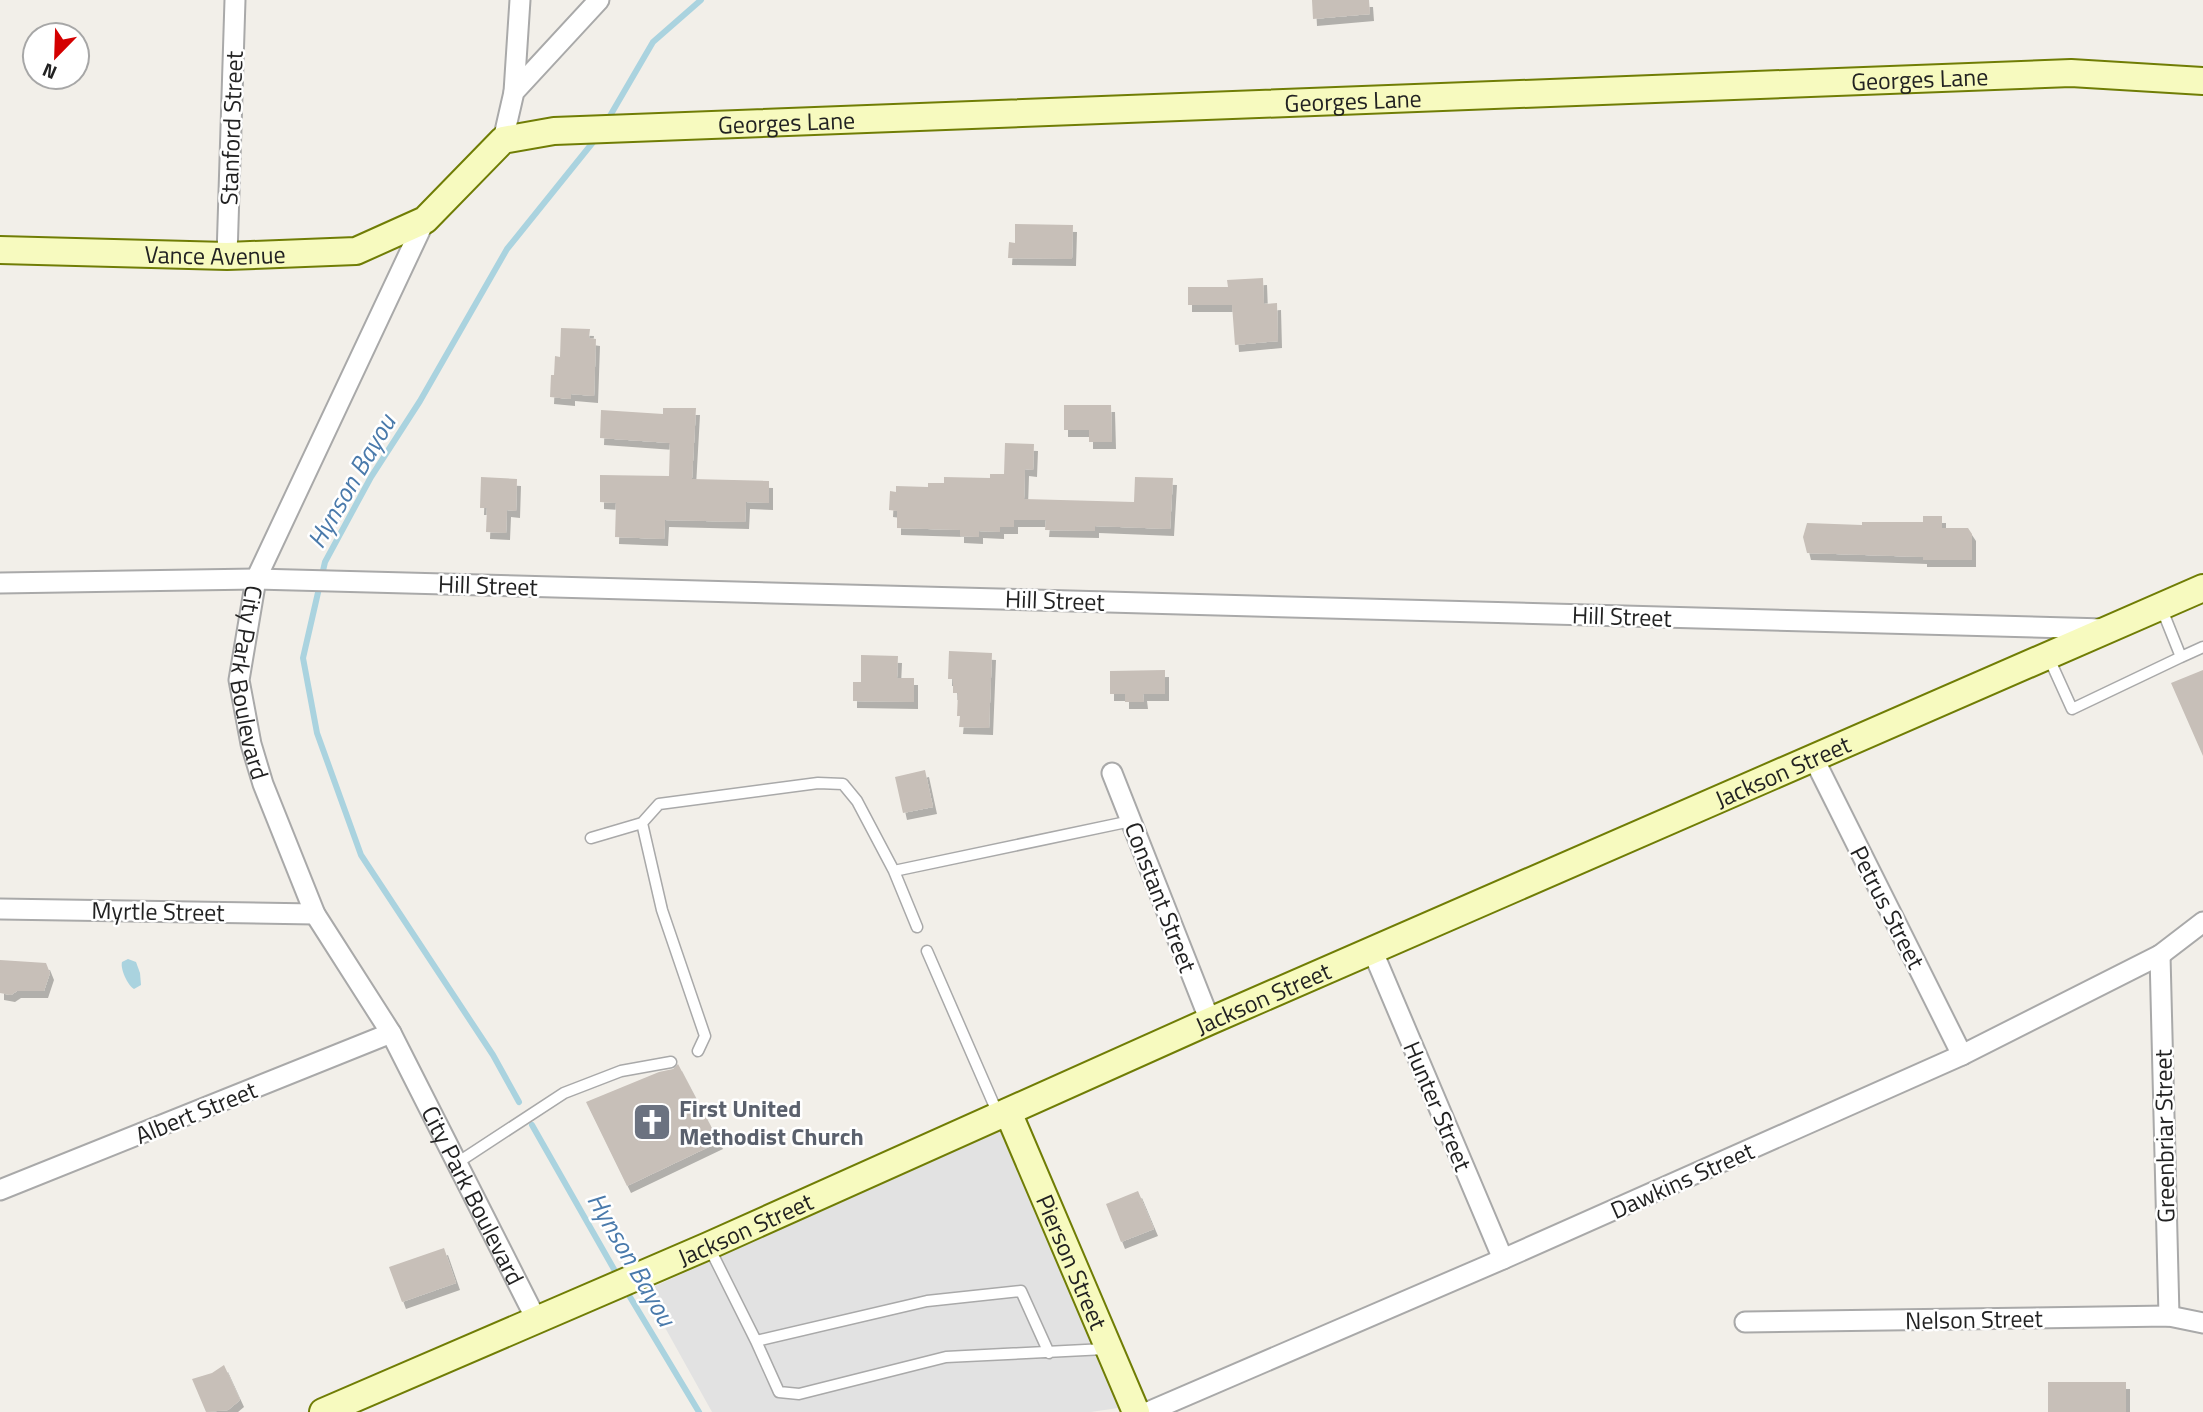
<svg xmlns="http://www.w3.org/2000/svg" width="2203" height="1412" viewBox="0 0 2203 1412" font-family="'Titillium Web',sans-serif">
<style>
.parking{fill:#e2e2e2}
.water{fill:#aad3df}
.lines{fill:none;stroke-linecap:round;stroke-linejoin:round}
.stream{stroke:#aad3df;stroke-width:6}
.building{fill:#c7bfb8;filter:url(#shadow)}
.lane-casing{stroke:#a9a9a9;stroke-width:13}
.street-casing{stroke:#a9a9a9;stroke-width:23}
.secondary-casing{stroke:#707d05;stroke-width:30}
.lane{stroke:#fff;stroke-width:10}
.street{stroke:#fff;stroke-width:19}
.secondary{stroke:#f7fabf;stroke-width:26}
.labels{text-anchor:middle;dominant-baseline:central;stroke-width:5;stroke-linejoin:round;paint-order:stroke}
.street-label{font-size:24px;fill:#222;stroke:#fff}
.worship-label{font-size:24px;font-weight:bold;fill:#5b616d;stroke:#fff;text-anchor:start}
.water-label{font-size:26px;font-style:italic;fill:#4a7aab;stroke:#fff}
</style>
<defs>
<filter id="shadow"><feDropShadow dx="4" dy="7" stdDeviation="0" flood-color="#0004"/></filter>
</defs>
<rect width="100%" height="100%" fill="#f2efe9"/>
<path class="parking" d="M 1001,1129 L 1100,1360 L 1118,1408 L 1091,1412 L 712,1412 L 663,1324 L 642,1292 Z"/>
<path class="water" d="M 128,959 L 136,962 L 140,973 L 141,985 L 134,989 C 128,986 120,969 122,962 Z"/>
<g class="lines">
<path class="stream" d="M 607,121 L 653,42 L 701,0
M 519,1102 L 493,1055 L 361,855 L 317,733 L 303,658 L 325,562 L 371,477 L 420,401 L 507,249 L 598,136
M 532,1125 L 619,1278
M 624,1287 L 699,1412"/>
</g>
<path class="building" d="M 1312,0 L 1369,0 L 1370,14 L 1313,19 Z
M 1015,224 L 1073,225 L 1072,259 L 1008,258 L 1009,242 L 1015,243 Z
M 1263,278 L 1264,304 L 1277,303 L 1278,341 L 1235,345 L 1232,305 L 1188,305 L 1188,287 L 1228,287 L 1227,280 Z
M 561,328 L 590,329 L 589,338 L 596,339 L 594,396 L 571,394 L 571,399 L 550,397 L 551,375 L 554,375 L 555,356 L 560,357 Z
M 1064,405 L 1111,405 L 1112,442 L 1089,442 L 1089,430 L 1064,430 Z
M 663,408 L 696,408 L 692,479 L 769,481 L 769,503 L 746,502 L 745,522 L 665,520 L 664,539 L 615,537 L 616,503 L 600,502 L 600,475 L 669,476 L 670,443 L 600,438 L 601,410 L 663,414 Z
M 1005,443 L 1034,444 L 1033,470 L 1025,469 L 1024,499 L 1134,502 L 1135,477 L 1173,478 L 1170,529 L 1095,526 L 1095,531 L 1045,530 L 1046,520 L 1014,520 L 1014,527 L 1000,527 L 1000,532 L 979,531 L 979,537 L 960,536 L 960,530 L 897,528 L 897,511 L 889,510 L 890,491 L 896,492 L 896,486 L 928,487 L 928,483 L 944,483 L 944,477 L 990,478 L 990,474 L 1004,474 Z
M 481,477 L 517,479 L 516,511 L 507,510 L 506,533 L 486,532 L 487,508 L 480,508 Z
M 1923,516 L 1942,516 L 1942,528 L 1968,528 L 1972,534 L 1972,560 L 1923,560 L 1923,557 L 1807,553 L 1803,537 L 1807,523 L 1862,525 L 1862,522 L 1923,522 Z
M 949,651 L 992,653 L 989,728 L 959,727 L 960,716 L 957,716 L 958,693 L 953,693 L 953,679 L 948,679 Z
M 861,655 L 898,656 L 897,678 L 914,678 L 914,702 L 853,701 L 853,682 L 861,682 Z
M 1165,670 L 1165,694 L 1143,694 L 1144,702 L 1125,702 L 1125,694 L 1110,694 L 1110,671 Z
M 2203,670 L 2203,756 L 2171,683 Z
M 925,770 L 933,807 L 903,813 L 895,777 Z
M 0,960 L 46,963 L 50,973 L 44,991 L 17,991 L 11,995 L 0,993 Z
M 678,1064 L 719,1142 L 627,1186 L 586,1102 L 659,1072 L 673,1069 Z
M 1138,1191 L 1154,1229 L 1121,1242 L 1106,1204 Z
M 444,1248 L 456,1283 L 402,1302 L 389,1267 Z
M 224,1365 L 240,1400 L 228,1410 L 206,1412 L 192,1379 L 212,1373 Z
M 2048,1382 L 2126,1382 L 2126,1412 L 2048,1412 Z"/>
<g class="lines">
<g class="lane-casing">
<path id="lane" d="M 2048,656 L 2072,709 L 2181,657 L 2161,607
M 2181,657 L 2203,647
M 642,823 L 662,910 L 705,1036 L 698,1051
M 591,838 L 642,823 L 659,804 L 818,783 L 843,784 L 857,801 L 894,871 L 1131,821
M 894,871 L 917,927
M 927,951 L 998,1114
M 457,1163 L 564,1093 L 621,1071 L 671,1062
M 709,1247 L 756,1341 L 779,1392 L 799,1394 L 946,1357 L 1105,1349
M 756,1341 L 927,1301 L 1021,1291 L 1049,1353"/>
</g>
<g class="street-casing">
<g id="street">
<path d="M 514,92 L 520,0"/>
<path d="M 503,140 L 514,92 L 599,0"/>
<path id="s1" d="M 425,220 L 256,579 L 239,680 L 251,744 L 263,784 L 315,914 L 391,1033 L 536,1319"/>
<path d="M 227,256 L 235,0"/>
<path d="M 0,583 L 256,579 L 2105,629"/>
<path d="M 1814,759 L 1962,1055"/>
<path d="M 1112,773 L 1210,1021"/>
<path d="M 0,909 L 315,914"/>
<path d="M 1373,952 L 1503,1259"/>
<path d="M 2160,955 L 2169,1316"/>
<path d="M 0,1190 L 391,1033"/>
<path d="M 1745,1322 L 2169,1316 L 2203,1323"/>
<path d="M 1148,1412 L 1503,1259 L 1962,1055 L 2160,955 L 2203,922"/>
</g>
</g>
<g class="secondary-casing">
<g id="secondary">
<path id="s2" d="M 0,250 L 227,256 L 356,251 L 425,220 L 503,140 L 554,131 L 2071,73 L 2203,81"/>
<path id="s3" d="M 1008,1112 L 1136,1412"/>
<path id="s4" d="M 323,1412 L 708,1246 L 1210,1021 L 2203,588"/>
</g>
</g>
<use href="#lane" class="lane"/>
<use href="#street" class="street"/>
<use href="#secondary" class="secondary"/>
</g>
<defs>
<g id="church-square" transform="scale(2.0125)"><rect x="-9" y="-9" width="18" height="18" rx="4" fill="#6b7280" stroke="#fff"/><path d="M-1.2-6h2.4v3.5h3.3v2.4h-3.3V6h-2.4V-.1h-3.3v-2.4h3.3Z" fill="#fff"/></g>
</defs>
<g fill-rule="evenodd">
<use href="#church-square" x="652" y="1122"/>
</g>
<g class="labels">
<g class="street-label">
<text stroke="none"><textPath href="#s2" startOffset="1962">Georges Lane</textPath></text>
<text stroke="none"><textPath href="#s2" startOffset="1395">Georges Lane</textPath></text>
<text stroke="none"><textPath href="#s2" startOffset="828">Georges Lane</textPath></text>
<text transform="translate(231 128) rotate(-88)">Stanford Street</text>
<text stroke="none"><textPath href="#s2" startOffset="215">Vance Avenue</textPath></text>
<text transform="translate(488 585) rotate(2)">Hill Street</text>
<text transform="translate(1055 600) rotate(2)">Hill Street</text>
<text transform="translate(1622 616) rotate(2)">Hill Street</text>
<text stroke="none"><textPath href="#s1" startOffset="502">City Park Boulevard</textPath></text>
<text stroke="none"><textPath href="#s4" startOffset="1594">Jackson Street</textPath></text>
<text transform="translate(1161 897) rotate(69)">Constant Street</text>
<text transform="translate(1888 907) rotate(63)">Petrus Street</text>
<text transform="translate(158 911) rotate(1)">Myrtle Street</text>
<text stroke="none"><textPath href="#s4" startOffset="1027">Jackson Street</textPath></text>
<text transform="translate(1438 1106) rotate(67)">Hunter Street</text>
<text transform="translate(196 1112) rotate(-22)">Albert Street</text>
<text transform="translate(2164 1136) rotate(-91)">Greenbriar Street</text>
<text transform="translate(1682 1180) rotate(-24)">Dawkins Street</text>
<text stroke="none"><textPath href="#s1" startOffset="1069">City Park Boulevard</textPath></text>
<text stroke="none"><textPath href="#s4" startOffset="460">Jackson Street</textPath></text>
<text stroke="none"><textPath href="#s3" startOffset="163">Pierson Street</textPath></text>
<text transform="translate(1974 1319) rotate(-1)">Nelson Street</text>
</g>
<g class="worship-label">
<text x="679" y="1108">First United<tspan x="679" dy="28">Methodist Church</tspan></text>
</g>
<g class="water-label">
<text transform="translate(351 481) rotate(-60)">Hynson Bayou</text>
<text transform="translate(632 1259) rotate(60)">Hynson Bayou</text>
</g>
</g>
<g transform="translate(56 56) rotate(203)"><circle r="33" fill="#ffffff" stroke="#a7a7a7" stroke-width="2"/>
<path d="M0-5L12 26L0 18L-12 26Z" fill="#d40000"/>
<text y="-10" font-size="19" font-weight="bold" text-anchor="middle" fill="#222222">N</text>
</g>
</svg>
